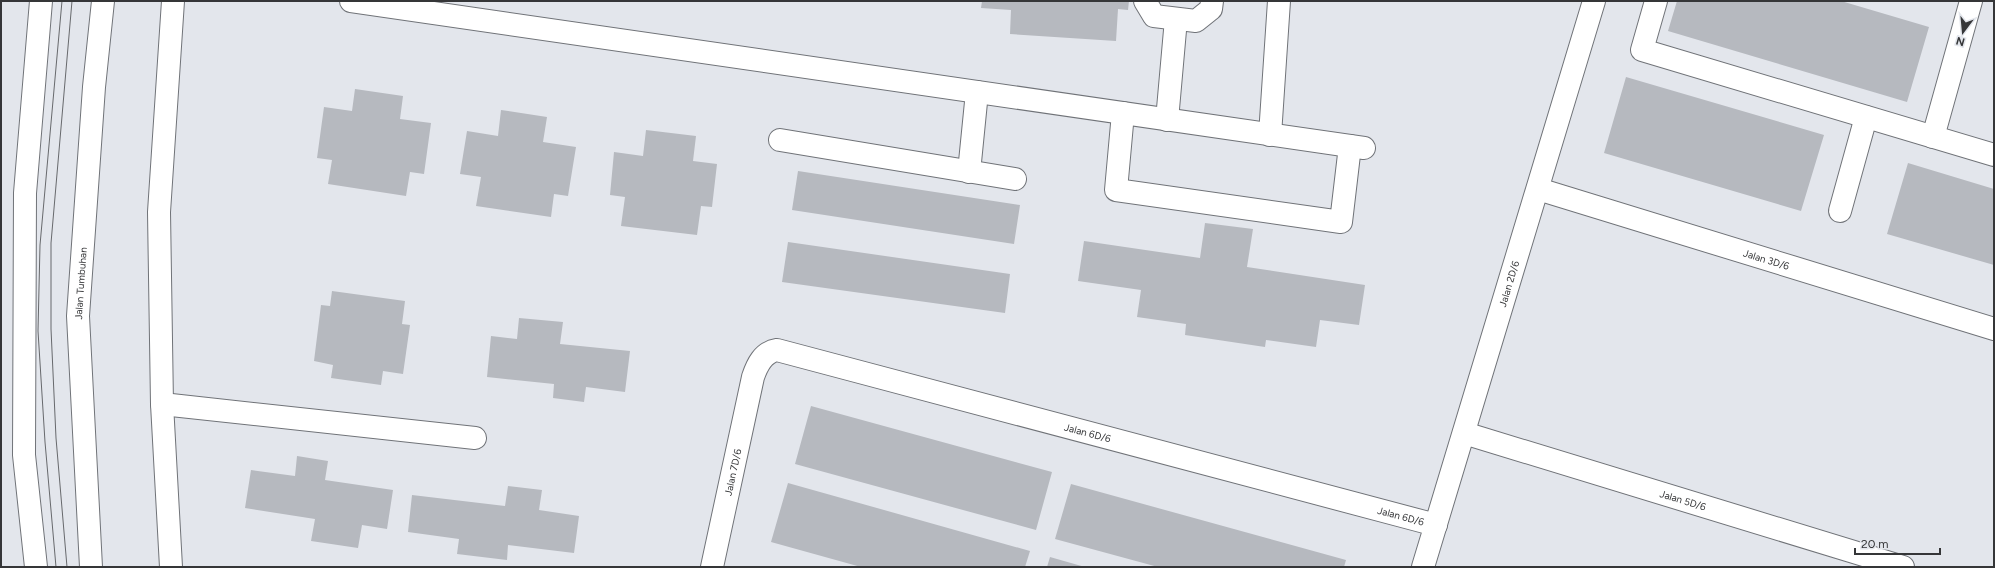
<svg xmlns="http://www.w3.org/2000/svg" width="1995" height="568" viewBox="0 0 1995 568" font-family="Figtree,sans-serif">
<style>
.building{fill:#b6b9bf}
.lines{fill:none;stroke-linecap:round;stroke-linejoin:round}
.minor-casing{stroke:#707378;stroke-width:24}
.major-casing{stroke:#707378;stroke-width:24}
.minor{stroke:#fff;stroke-width:22}
.major{stroke:#fff;stroke-width:22}
.tram{stroke:#67696c;stroke-width:1}
.labels{text-anchor:middle;dominant-baseline:central;stroke-width:3;stroke-linejoin:round;paint-order:stroke}
.street-label{font-size:10px;fill:#353638;stroke:#e3e6ec}
</style>
<rect width="100%" height="100%" fill="#e3e6ec"/>
<path class="building" d="M 982,1 L 1129,1 L 1128,10 L 1118,9 L 1116,41 L 1010,34 L 1011,10 L 981,8 Z
M 1677,1 L 1841,1 L 1929,27 L 1907,102 L 1668,31 Z
M 1626,77 L 1824,135 L 1801,211 L 1604,153 Z
M 355,89 L 403,96 L 400,119 L 431,123 L 424,174 L 410,172 L 406,196 L 328,184 L 332,160 L 317,158 L 324,107 L 352,111 Z
M 501,110 L 547,117 L 543,142 L 576,147 L 568,196 L 554,194 L 551,217 L 476,206 L 481,177 L 460,174 L 467,131 L 498,136 Z
M 646,130 L 696,136 L 693,161 L 717,164 L 712,207 L 701,206 L 697,235 L 621,226 L 625,197 L 610,195 L 614,152 L 643,156 Z
M 1908,163 L 1994,189 L 1994,265 L 1887,234 Z
M 798,171 L 1020,205 L 1014,244 L 792,210 Z
M 1205,223 L 1253,229 L 1247,267 L 1365,285 L 1359,325 L 1320,320 L 1316,347 L 1266,340 L 1265,347 L 1185,335 L 1186,324 L 1137,317 L 1141,290 L 1078,281 L 1084,241 L 1200,258 Z
M 788,242 L 1010,274 L 1005,313 L 782,282 Z
M 332,291 L 405,301 L 402,324 L 410,325 L 403,374 L 383,371 L 381,385 L 331,378 L 333,365 L 314,361 L 321,305 L 330,306 Z
M 519,318 L 563,322 L 560,344 L 630,351 L 625,392 L 586,387 L 584,402 L 553,398 L 554,384 L 487,377 L 491,336 L 517,339 Z
M 811,406 L 1052,472 L 1036,530 L 795,464 Z
M 297,456 L 328,461 L 325,480 L 393,490 L 387,529 L 362,525 L 358,548 L 311,541 L 315,519 L 245,508 L 251,470 L 295,476 Z
M 788,483 L 1030,551 L 1025,567 L 861,567 L 771,542 Z
M 1071,484 L 1346,560 L 1344,567 L 1158,567 L 1055,539 Z
M 508,486 L 542,490 L 539,510 L 579,516 L 574,553 L 508,545 L 507,560 L 457,554 L 459,539 L 408,532 L 412,495 L 505,506 Z
M 1050,557 L 1085,567 L 1047,567 Z"/>
<g class="lines">
<g class="minor-casing">
<g id="minor">
<path d="M 351,1 L 1364,148"/>
<path d="M 1145,1 L 1154,16 L 1196,21 L 1211,9 L 1212,1"/>
<path d="M 1656,1 L 1642,50 L 1994,155"/>
<path d="M 1123,113 L 1116,190 L 1341,222 L 1350,146"/>
<path d="M 1167,120 L 1176,19"/>
<path d="M 1270,135 L 1279,1"/>
<path d="M 1933,137 L 1971,1"/>
<path d="M 780,140 L 1015,179"/>
<path d="M 969,172 L 977,92"/>
<path id="s1" d="M 1538,189 L 1994,329"/>
<path d="M 1840,211 L 1866,117"/>
<path d="M 162,404 L 475,438"/>
<path id="s2" d="M 1464,433 L 1903,567"/>
<path d="M 171,567 L 162,404 L 159,212 L 173,1"/>
<path id="s3" d="M 712,567 L 753,377 C 757,365 763,352 777,350 L 1436,525"/>
<path id="s4" d="M 1423,567 L 1594,1"/>
</g>
</g>
<g class="major-casing">
<g id="major">
<path d="M 36,567 L 24,455 L 25,193 L 41,1"/>
<path id="s5" d="M 91,567 L 78,316 L 94,87 L 103,1"/>
</g>
</g>
<use href="#minor" class="minor"/>
<use href="#major" class="major"/>
<path class="tram" d="M 56,567 L 45,442 L 38,331 L 40,245 L 62,1
M 67,567 L 56,438 L 51,329 L 51,243 L 72,1"/>
</g>
<g class="labels">
<g class="street-label">
<text stroke="none"><textPath href="#s1" startOffset="239">Jalan 3D/6</textPath></text>
<text stroke="none"><textPath href="#s5" startOffset="284">Jalan Tumbuhan</textPath></text>
<text stroke="none"><textPath href="#s4" startOffset="296">Jalan 2D/6</textPath></text>
<text stroke="none"><textPath href="#s3" startOffset="554">Jalan 6D/6</textPath></text>
<text stroke="none"><textPath href="#s3" startOffset="97">Jalan 7D/6</textPath></text>
<text stroke="none"><textPath href="#s2" startOffset="229">Jalan 5D/6</textPath></text>
<text stroke="none"><textPath href="#s3" startOffset="878">Jalan 6D/6</textPath></text>
</g>
</g>
<rect width="1995" height="568" fill="none" stroke="#353638" stroke-width="4"/>
<g transform="translate(1963 32) rotate(196)" stroke="#e3e6ec" stroke-width="3" paint-order="stroke">
<path d="M0-3L7 15L0 10L-7 15Z" fill="#353638"/>
<text y="-6" font-size="11" font-weight="bold" text-anchor="middle" fill="#353638">N</text>
</g>
<path d="M1855 548v6h85v-6" fill="none" stroke="#353638" stroke-width="2"/>
<text x="1861" y="548" font-size="12" fill="#353638" stroke="#e3e6ec" stroke-width="3" paint-order="stroke">20 m</text>
</svg>
